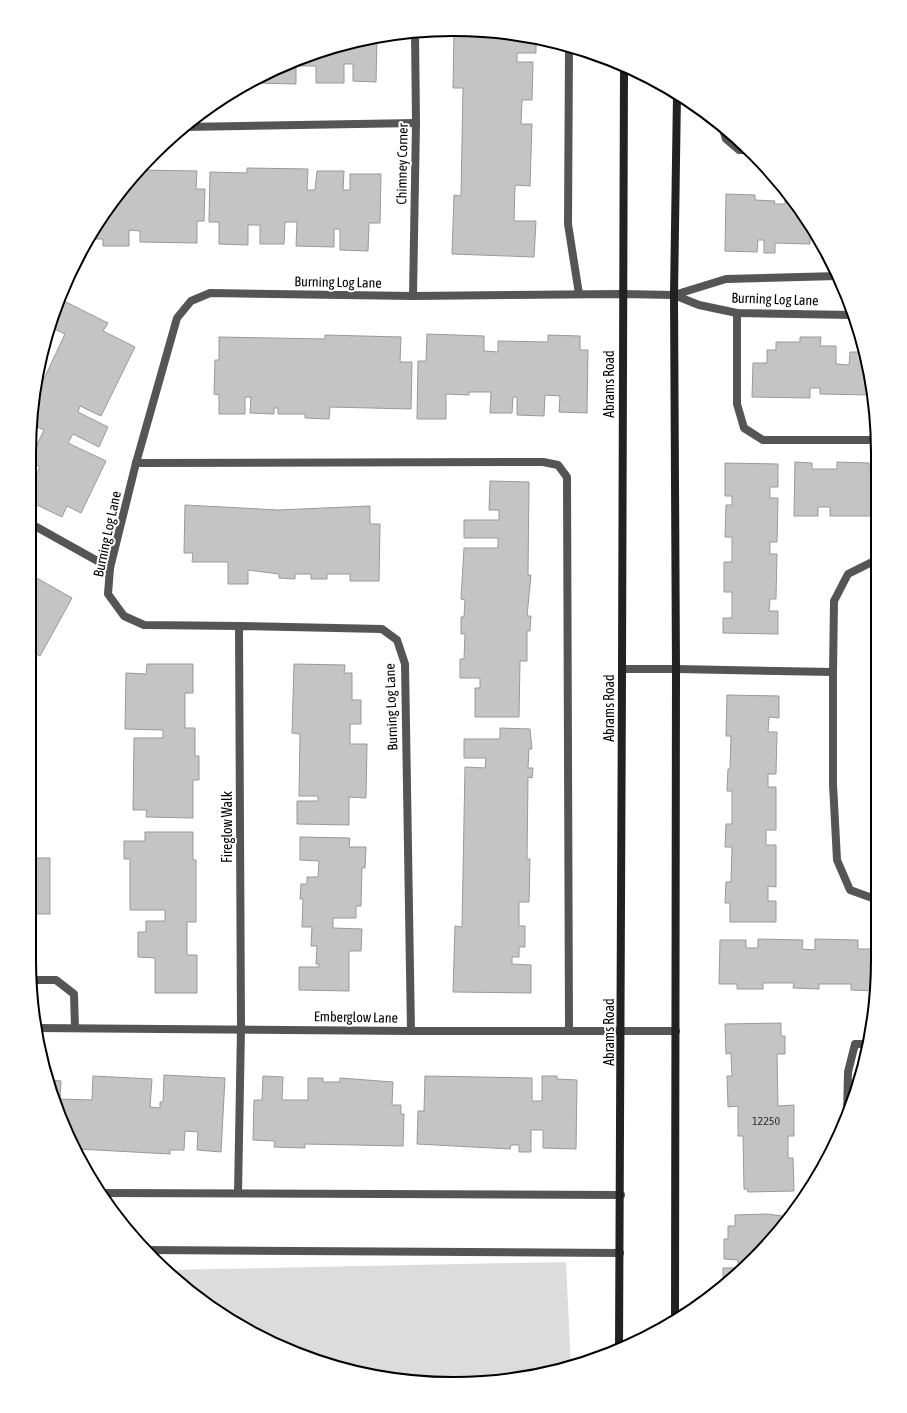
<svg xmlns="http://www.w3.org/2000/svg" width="907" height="1413" viewBox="0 0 907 1413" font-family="'Asap Condensed',sans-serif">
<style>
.green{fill:#dcdcdc}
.building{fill:#c4c4c4;stroke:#999}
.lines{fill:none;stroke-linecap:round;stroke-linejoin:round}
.service{stroke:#555;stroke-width:8}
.minor{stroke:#555;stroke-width:8}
.secondary{stroke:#222;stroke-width:8}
.labels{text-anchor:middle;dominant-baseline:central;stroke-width:4;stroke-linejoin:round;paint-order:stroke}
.number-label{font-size:12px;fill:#313131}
.street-label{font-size:14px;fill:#000;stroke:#fff}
.rim{fill:none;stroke:#000;stroke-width:2}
</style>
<rect width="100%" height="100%" fill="#fff"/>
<path class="green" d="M 566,1262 L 571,1367 L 530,1376 L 422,1377 L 421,1382 L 317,1361 L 241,1327 L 195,1296 L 165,1270 Z"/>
<path class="building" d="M 454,31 L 509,33 L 536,39 L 536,53 L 517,53 L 517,62 L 533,62 L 532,100 L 522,100 L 521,124 L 532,124 L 530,186 L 515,185 L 514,221 L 536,221 L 534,257 L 452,254 L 454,195 L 461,196 L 463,88 L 453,88 Z
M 377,38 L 376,82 L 353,81 L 353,64 L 344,64 L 344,83 L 316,83 L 316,66 L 296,66 L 296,84 L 255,83 L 255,79 L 266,73 L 343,44 Z
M 247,168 L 308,169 L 307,190 L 315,190 L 317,171 L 344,171 L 343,190 L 350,190 L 350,174 L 381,174 L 380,223 L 369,223 L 368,251 L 340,250 L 340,229 L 334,229 L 334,247 L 296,246 L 297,222 L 285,222 L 284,244 L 260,244 L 260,225 L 248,225 L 248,245 L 219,244 L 219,222 L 209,222 L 210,172 L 247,173 Z
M 138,170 L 197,171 L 196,189 L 205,189 L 204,221 L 197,221 L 197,243 L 140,242 L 140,231 L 129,230 L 129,246 L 103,246 L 103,239 L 91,239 L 134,174 Z
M 726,194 L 755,195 L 755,200 L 775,201 L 774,204 L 785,204 L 785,196 L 791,197 L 810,227 L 810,244 L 775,243 L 775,253 L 764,253 L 764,240 L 758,240 L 757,252 L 725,251 Z
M 62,300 L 108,323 L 103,331 L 135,347 L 101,416 L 80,406 L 78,412 L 108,427 L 99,447 L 73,434 L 68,443 L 106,461 L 81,513 L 67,506 L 62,517 L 33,503 L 33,481 L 40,467 L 33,463 L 33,453 L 44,430 L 33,425 L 33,402 L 65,334 L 50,327 Z
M 427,334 L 484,336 L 484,351 L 498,352 L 498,341 L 548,342 L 548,335 L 580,336 L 580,350 L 588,350 L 587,413 L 559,412 L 560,396 L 545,395 L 544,416 L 517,415 L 517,397 L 513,397 L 512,413 L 490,413 L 491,392 L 469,392 L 469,395 L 446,394 L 446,419 L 417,419 L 418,361 L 426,361 Z
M 325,335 L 401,337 L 400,362 L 412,362 L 411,409 L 330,407 L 329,419 L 305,418 L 305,414 L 278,414 L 278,408 L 274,408 L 274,414 L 250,413 L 251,397 L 245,397 L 245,414 L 219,414 L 219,395 L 214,394 L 215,360 L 219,360 L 219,337 L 325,339 Z
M 800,337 L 821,337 L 820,346 L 836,346 L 836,364 L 849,365 L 850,352 L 865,352 L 872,395 L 820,394 L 820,388 L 810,388 L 810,398 L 752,397 L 753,363 L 767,363 L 767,350 L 776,350 L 776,342 L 800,342 Z
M 795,462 L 812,463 L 812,469 L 837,469 L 837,462 L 869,463 L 869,469 L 877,469 L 877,516 L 830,516 L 830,507 L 818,507 L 818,516 L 794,516 Z
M 725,463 L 778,464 L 778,487 L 770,487 L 770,498 L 778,498 L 777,542 L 770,542 L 770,554 L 777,554 L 776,599 L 770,599 L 769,611 L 778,611 L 778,634 L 723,633 L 723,618 L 732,618 L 732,592 L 724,592 L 724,562 L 732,562 L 732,537 L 725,537 L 726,505 L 732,505 L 732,496 L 725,496 Z
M 490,481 L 529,482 L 528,575 L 531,575 L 527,616 L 531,616 L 530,631 L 527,631 L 527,661 L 520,661 L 519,717 L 475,717 L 475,688 L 480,688 L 480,678 L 460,678 L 460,659 L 464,659 L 465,634 L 461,634 L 461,617 L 464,617 L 465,600 L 461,599 L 464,548 L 498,548 L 498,538 L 464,538 L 464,520 L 499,520 L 499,510 L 489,510 Z
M 185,505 L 278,510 L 370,506 L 370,524 L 380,524 L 379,581 L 350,581 L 350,574 L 327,574 L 327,579 L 311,579 L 311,574 L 295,574 L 295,579 L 279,578 L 279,574 L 248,570 L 248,584 L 228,584 L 228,562 L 192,562 L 193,553 L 184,553 Z
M 33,576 L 72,598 L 40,656 L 33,652 Z
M 147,664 L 193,664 L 193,693 L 185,693 L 185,728 L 195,728 L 195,756 L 199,756 L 199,780 L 193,780 L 193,818 L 146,817 L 147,810 L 133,810 L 134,738 L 163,738 L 163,730 L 125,729 L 126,673 L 146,674 Z
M 294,664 L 345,665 L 344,673 L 352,673 L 352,700 L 361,700 L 361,724 L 350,724 L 350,744 L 367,744 L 366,798 L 349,797 L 349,825 L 297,824 L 297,801 L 318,801 L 318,796 L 299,796 L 300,734 L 292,733 Z
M 727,695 L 779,696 L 779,718 L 769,717 L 768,732 L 777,732 L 776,774 L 768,774 L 768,787 L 776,787 L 776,830 L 766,830 L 766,845 L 776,845 L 776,887 L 768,886 L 768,901 L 776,901 L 776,922 L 730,922 L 730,903 L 725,903 L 726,882 L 731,882 L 732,847 L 725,847 L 726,824 L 732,824 L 732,791 L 727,791 L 728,769 L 730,769 L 731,736 L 726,736 Z
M 500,728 L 530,729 L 532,749 L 529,749 L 528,768 L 533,768 L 532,778 L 528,777 L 527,859 L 530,859 L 529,902 L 519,902 L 519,926 L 525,926 L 525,947 L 519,947 L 519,957 L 512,957 L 512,964 L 531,965 L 531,993 L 453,992 L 455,926 L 462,927 L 465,767 L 485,768 L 486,758 L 464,758 L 464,739 L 500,739 Z
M 145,832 L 193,832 L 193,860 L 196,860 L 196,922 L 187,922 L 187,955 L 197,955 L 197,993 L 155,993 L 155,958 L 138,957 L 138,932 L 146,932 L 146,921 L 165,921 L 165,910 L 130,910 L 130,859 L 124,859 L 124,841 L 145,841 Z
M 300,837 L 350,838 L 349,847 L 366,847 L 365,868 L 362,868 L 361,906 L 356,906 L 356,918 L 333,918 L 333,928 L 362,929 L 361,951 L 349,951 L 349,991 L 299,990 L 299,967 L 319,967 L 319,964 L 316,964 L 317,946 L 311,946 L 312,927 L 302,927 L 303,899 L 300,899 L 301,884 L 307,884 L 307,877 L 318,877 L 319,861 L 300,860 Z
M 33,858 L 50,858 L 50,914 L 33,914 Z
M 758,939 L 803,940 L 802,949 L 815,950 L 815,939 L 858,940 L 858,949 L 871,949 L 872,939 L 875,939 L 875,991 L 851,990 L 851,984 L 819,984 L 819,989 L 793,988 L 794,983 L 763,983 L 763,989 L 737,989 L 737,984 L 719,984 L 720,940 L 746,940 L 746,948 L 758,948 Z
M 781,1023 L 781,1036 L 785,1036 L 785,1054 L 777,1054 L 778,1106 L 794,1105 L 794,1136 L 788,1136 L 788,1158 L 793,1158 L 794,1191 L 748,1192 L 747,1189 L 744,1189 L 743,1136 L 738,1136 L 738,1106 L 728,1107 L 727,1076 L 732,1076 L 731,1053 L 726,1054 L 725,1024 Z
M 164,1075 L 225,1078 L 221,1152 L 197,1150 L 198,1132 L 185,1131 L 184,1150 L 170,1150 L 170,1154 L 78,1149 L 51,1096 L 48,1080 L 61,1081 L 60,1099 L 92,1100 L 93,1076 L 152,1079 L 150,1107 L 160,1108 L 160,1102 L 163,1102 Z
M 263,1076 L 283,1077 L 282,1100 L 308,1100 L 308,1078 L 323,1078 L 323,1082 L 340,1082 L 340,1078 L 393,1082 L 392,1105 L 401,1105 L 401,1114 L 404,1114 L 403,1146 L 305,1144 L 305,1148 L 274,1147 L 275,1141 L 253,1140 L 254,1100 L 262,1100 Z
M 425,1076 L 532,1078 L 532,1101 L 542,1101 L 542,1076 L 557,1076 L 557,1079 L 577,1080 L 576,1149 L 543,1148 L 543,1130 L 531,1130 L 531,1152 L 519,1152 L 519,1145 L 511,1145 L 510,1149 L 417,1144 L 418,1111 L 424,1111 Z
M 767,1214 L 782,1216 L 783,1226 L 773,1239 L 723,1283 L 723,1268 L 738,1268 L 738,1260 L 724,1259 L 724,1239 L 728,1239 L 728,1226 L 735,1226 L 735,1215 Z"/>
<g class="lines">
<path class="service" d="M 569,47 L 568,224 L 579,294
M 722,126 L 726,139 L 739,150 L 748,150
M 184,127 L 416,123
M 737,313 L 737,404 L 744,428 L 763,440 L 877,440
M 136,463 L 543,462 L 558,465 L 567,477 L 569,1031
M 33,525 L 110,568
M 676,669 L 833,672
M 875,899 L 850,890 L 837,860 L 833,784 L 833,672 L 834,601 L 848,574 L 876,560
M 33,980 L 56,980 L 74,994 L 75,1028
M 99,1193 L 621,1195
M 238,1193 L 241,1029
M 145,1250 L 620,1253"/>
<path class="minor" d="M 674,295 L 699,305 L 737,313 L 853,315
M 413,296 L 416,123 L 415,32
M 239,626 L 241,1029
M 622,669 L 676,669
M 36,1028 L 411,1031 L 676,1031
M 411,1031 L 405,664 L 397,640 L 382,629 L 239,626 L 144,625 L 124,616 L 108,594 L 110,568 L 136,463 L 177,318 L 191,301 L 210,293 L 413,296 L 622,294 L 674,295 L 726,279 L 838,276
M 847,1116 L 848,1072 L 855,1044 L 867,1044"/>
<path class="secondary" d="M 675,1320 L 676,669 L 674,295 L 677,94
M 619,1350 C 623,922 621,495 624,67"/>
</g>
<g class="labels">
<g class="number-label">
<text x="766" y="1121">12250</text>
</g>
<g class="street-label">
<text transform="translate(402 164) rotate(-89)">Chimney Corner</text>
<text transform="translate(338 282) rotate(1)">Burning Log Lane</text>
<text transform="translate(775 299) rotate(2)">Burning Log Lane</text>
<text transform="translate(609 384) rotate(-90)">Abrams Road</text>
<text transform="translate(107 534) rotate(-78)">Burning Log Lane</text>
<text transform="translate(391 707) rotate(-92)">Burning Log Lane</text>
<text transform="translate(609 708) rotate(-90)">Abrams Road</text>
<text transform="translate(227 827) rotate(-90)">Fireglow Walk</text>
<text transform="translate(356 1017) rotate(1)">Emberglow Lane</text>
<text transform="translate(609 1032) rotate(-90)">Abrams Road</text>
</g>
</g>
<path d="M0 0H907V1413H0ZM453 36H454A417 417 0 0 1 871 453V960A417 417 0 0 1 454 1377H453A417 417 0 0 1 36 960V453A417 417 0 0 1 453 36Z" fill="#fff" fill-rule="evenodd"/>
<path class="rim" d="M453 36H454A417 417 0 0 1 871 453V960A417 417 0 0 1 454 1377H453A417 417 0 0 1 36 960V453A417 417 0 0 1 453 36Z"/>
</svg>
